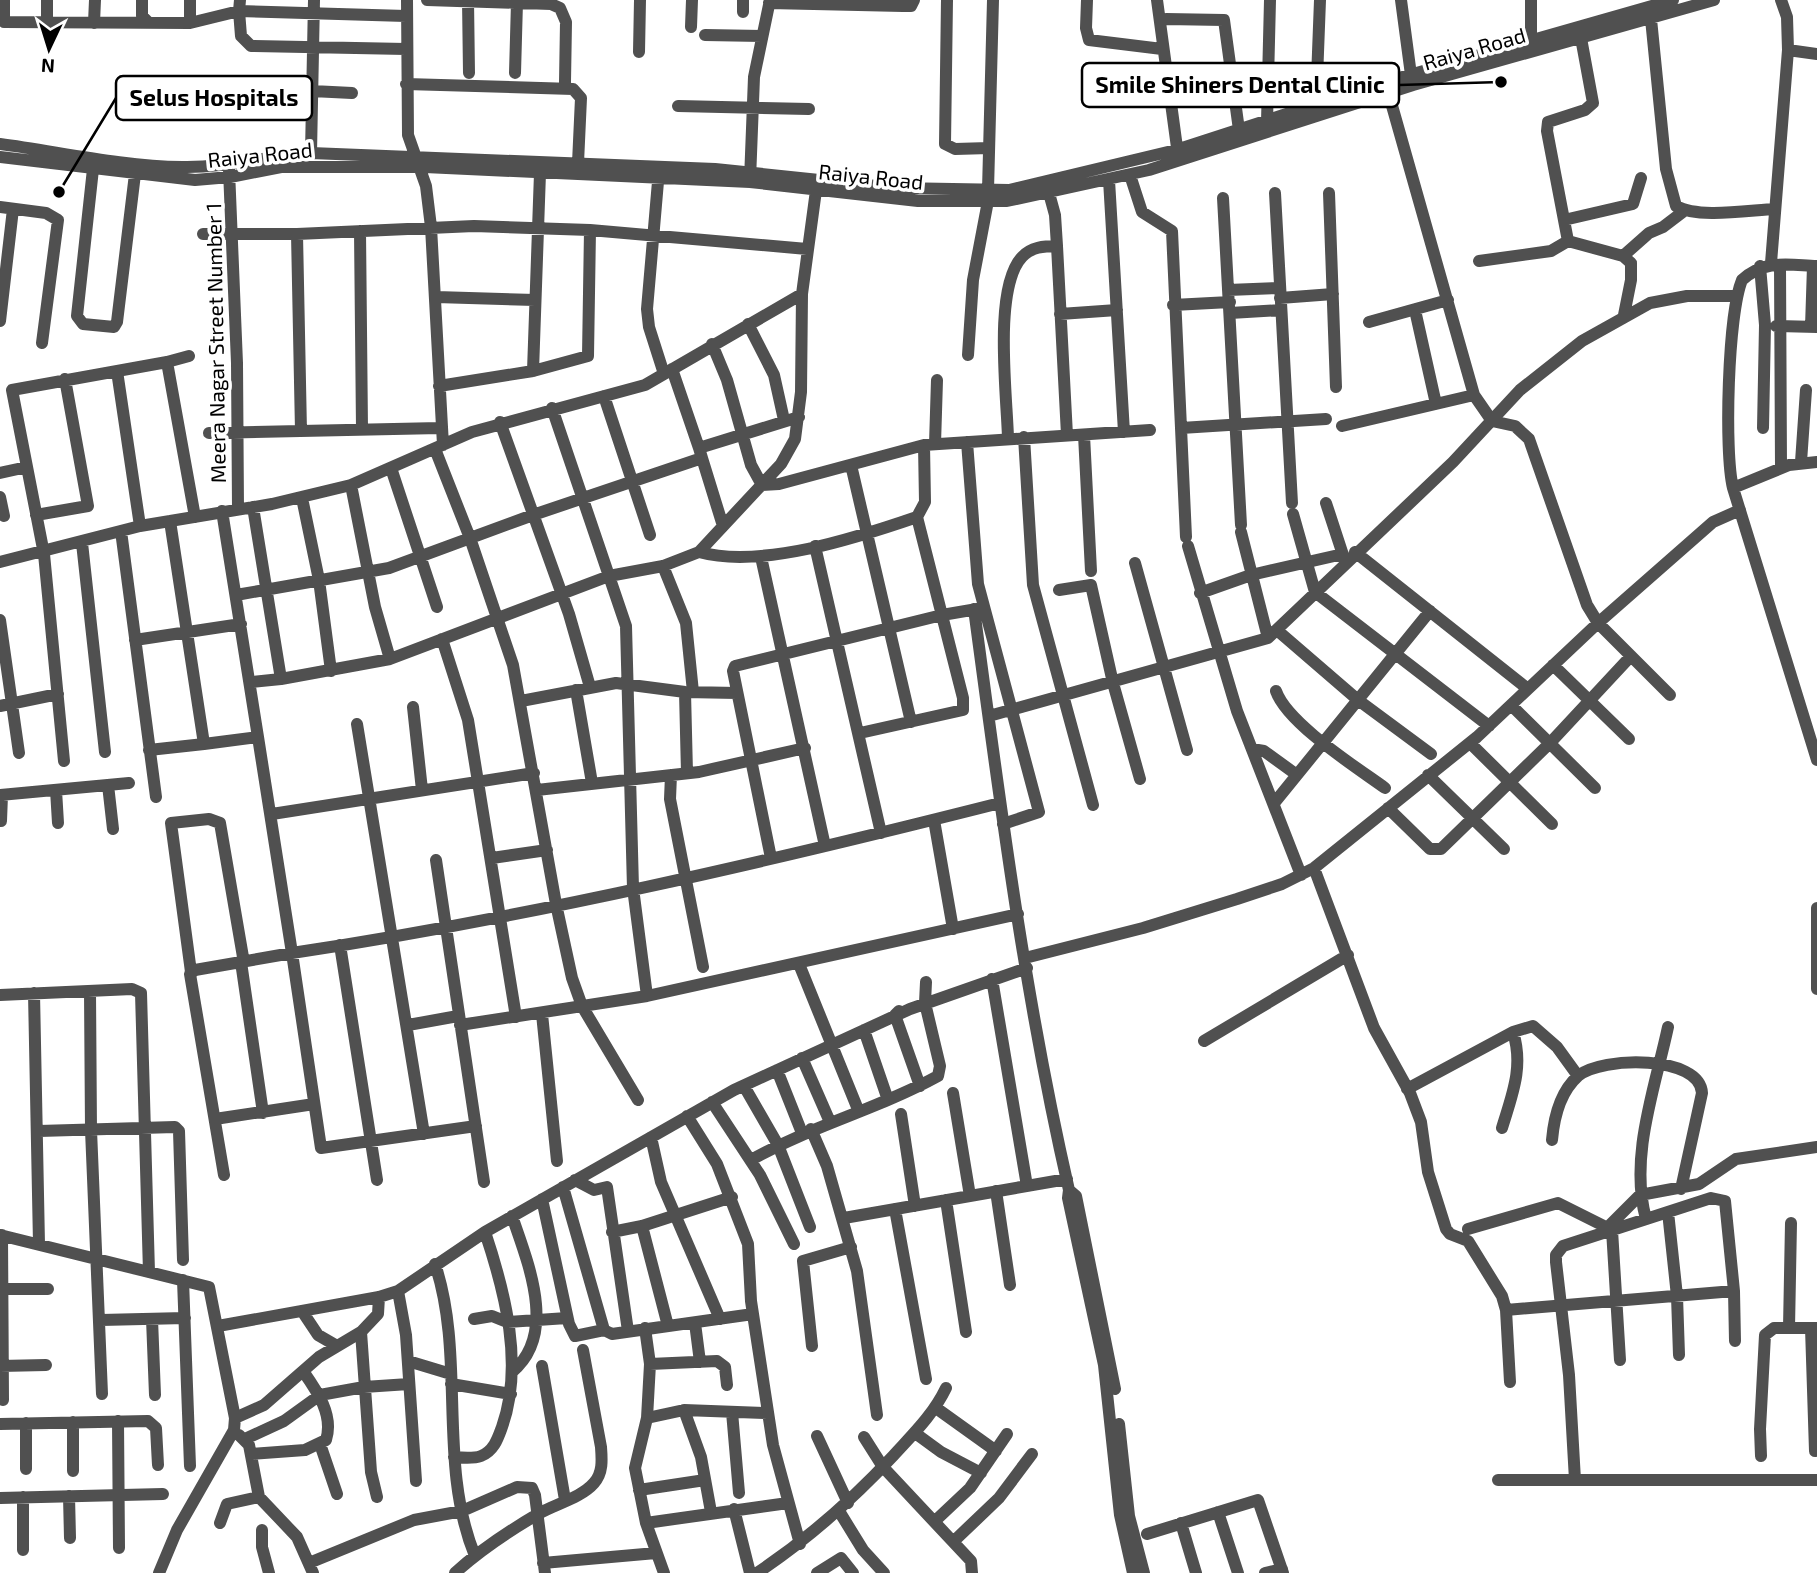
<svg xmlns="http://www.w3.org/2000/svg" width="1817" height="1573" viewBox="0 0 1817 1573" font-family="'Exo 2',sans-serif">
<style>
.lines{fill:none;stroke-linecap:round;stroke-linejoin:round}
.minor{stroke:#505050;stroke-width:12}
.labels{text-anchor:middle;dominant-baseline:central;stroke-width:7;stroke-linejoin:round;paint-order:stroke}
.street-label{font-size:21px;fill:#000;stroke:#fff}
.leader{fill:none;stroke:#000;stroke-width:2.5}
.callout-dot{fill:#000;stroke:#fff;stroke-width:2.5}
.callout{fill:#fff;stroke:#000;stroke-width:2.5}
.callout-label{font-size:23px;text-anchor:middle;font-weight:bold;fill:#000}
</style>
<rect width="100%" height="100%" fill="#fff"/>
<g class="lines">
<path class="minor" d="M 4,0 L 4,22 L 190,23 L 239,11 L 241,36 L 251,46 L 406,49
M 142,0 L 142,16 L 148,22
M 190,0 L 190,23
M 240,0 L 239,11 L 406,16
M 407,0 L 408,135 L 426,186 L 431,227 L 443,445
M 427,0 L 551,4 L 560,8 L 566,22 L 565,82
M 468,0 L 469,73
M 947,0 L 945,144 L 955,149 L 989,148
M 1087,0 L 1086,28 L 1089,40 L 1162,49
M 1157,0 L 1178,155
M 1401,0 L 1411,75
M 769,3 L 903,6 L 911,6 L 914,0
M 743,12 L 743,0
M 1166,19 L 1224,20 L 1239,130
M 1651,19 L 1666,169 L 1676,206 C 1698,219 1750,210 1775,209
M 47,22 L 47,0
M 94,23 L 95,0
M 691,27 L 692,0
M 705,35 L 762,36
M 1581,38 L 1593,103 L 1585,110 L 1548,122 L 1547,131 L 1568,241 L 1623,256 L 1631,263 L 1631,280 L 1624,315
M 1531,48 L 1531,0
M 1788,50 L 1817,54
M 639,52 L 640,0
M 515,73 L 517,2
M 406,84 L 573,89 L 581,98 L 578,163
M 1387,88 L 1474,395 L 1492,421 L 1515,426 L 1529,439 L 1587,605 L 1598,623 L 1670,695
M 312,91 L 352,93
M 1316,105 L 1320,0
M 678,106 L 809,109
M 1267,122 L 1270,0
M 0,144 C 60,152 122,166 182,167 C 226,168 267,156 311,153 L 715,169 L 896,188 L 1009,190 L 1176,150 L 1385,82 L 1673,0
M 311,153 L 314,0
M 0,157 L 195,180 L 230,177 L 281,167 L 425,167 L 750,182 L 918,201 L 1007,201 L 1149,170 L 1413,85 L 1714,0
M 93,169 L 77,316 L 83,324 L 114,327 L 117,322 L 135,174
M 229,170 L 237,363 L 238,509
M 659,170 L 647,309 L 649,327 L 664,374
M 1130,175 L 1142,212 L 1172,231 L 1186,537
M 750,180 L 754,77 L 770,0
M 1109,180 L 1124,432
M 988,190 L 993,0
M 1275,193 L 1292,503
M 1329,193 L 1336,387
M 1223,198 L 1241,525
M 0,207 L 46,213 L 58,220 L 42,343
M 1564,220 L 1633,204 L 1641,178
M 360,231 L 362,429
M 203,234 L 297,234 L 474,226 L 590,230 L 807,249
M 297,234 L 301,431
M 1057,246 L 1067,435
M 1623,256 L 1649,233 L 1663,227 L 1684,211
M 1479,261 L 1551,251 L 1568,241
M 1771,263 L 1788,50 L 1787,17 L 1781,0
M 1780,265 L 1781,468
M 1760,266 L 1765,325 L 1763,428
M 1817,266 C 1788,265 1765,259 1742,280 C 1728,314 1724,451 1733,488 L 1817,760
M 1228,290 L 1279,288
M 436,297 L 535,300
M 1280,298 L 1333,294
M 1173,305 L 1230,302
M 1415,310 L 1436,404
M 1230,313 L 1281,310
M 1060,314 L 1117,310
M 0,321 L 13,209
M 1369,322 L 1448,300
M 748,324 L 774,375 L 784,420
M 1776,326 L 1817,327
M 1811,327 L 1813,266
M 712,344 L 727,380 L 751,465 L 762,485 L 779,484 L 924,445 L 1150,430
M 968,355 L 973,280 L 988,201
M 167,362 L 189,356
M 672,369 L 699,448
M 117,371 L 140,526
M 533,371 L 540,173
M 439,386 L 533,371 L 588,356 L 590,230
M 604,396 L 650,535
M 552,408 L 626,626 L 633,888 L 647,996
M 500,422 L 569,614 L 590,687
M 1342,426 L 1474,395
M 1181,428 L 1326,419
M 209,433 L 440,428
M 1084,435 L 1091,571
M 1024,437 L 1033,585 L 1093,805
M 1008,438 C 1007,396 993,288 1022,257 C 1031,247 1044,246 1057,246 L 1055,215 L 1049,193
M 967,442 L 978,584 L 1039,812 L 1003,824
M 935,444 L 937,380
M 435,449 L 470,538 L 513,665 L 556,904 L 572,978 L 582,1006 L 638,1100
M 702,458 L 723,526
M 1801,462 L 1806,390
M 851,465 L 911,722
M 391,468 L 437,607
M 0,473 L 27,467
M 351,485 L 375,607 L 390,659
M 1733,488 L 1789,465 L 1817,462
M 0,497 L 4,516
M 302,498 L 319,580 L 331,671
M 1326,503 L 1345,561
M 1293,514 L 1315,592 L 1489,726
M 36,515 L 88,506 L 65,379
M 121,531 L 156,797
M 1241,532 L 1268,638
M 82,543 L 105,752
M 815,546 L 881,833
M 1188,546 L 1237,711 L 1301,875
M 699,552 C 761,569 856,538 917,517 L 925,502 L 924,445
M 1355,552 L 1528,689
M 761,557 L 825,846
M 0,562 L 140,526 L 272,504 L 351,485 L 472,432 L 645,385 L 802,294 L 817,183
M 1135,563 L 1187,750
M 663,566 L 686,623 L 693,692
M 1059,590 L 1091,585 L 1113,683 L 1140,779
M 1200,593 L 1251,575 L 1343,554
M 236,595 L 389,568 L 533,515 L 702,458 L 699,448 L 799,417
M 974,609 C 1000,803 1025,999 1069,1190 L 1068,1198 L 1104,1365 L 1120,1515 L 1133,1573
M 0,620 L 19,753
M 1278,631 L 1358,700 L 1431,754
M 442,639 L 468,720 L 516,1017
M 135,640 L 241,624
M 1553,665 L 1629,739
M 281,679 L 390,659 L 609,576 L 663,566 L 699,552 L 781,464 L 795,439 L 801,392 L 802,294
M 251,682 L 281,679 L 253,507
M 576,690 L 592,783
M 1276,691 C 1287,723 1356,767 1385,788
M 685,692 L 687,773
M 521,701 L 616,683 L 685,692 L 737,693
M 1511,705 L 1595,788
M 0,706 L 58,694
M 413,707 L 422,790
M 989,716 L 1268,638 L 1453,462 L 1520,390 L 1582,341 L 1650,303 L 1687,296 L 1737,296
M 357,724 L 424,1134
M 860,733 L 963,710 L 963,698 L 917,517
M 1470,743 L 1552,824
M 204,744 L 258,737 L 222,511
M 1252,749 L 1264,751 L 1297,775
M 149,750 L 204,744 L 170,521
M 64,761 L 44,554 L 12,390 L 167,362 L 195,517
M 671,775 L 670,799 L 703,967
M 1428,775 L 1504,849
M 108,785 L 113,829
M 56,790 L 58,823
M 537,790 L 699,772 L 805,748
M 0,795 L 129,783
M 1275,802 L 1430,611
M 1388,808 L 1430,849 L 1441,849 L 1550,743 L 1631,656
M 272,814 L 534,773
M 934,820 L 953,929
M 1,821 L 2,795
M 492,858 L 547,850
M 771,858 L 733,671 L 735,666 L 942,615 L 983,608
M 436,860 L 484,1182
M 1314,868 L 1374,1028 L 1410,1093 L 1421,1122 L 1428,1172 L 1446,1229 L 1450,1234 L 1468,1241 L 1502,1296 L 1506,1310 L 1510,1382
M 1817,908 L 1817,989
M 340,945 L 377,1180
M 1025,958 L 1143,928 L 1237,899 L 1282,884 L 1314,868 L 1477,737 L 1598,623 L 1713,522 L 1740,510
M 799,964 L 859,1112
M 191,972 L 171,823 L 209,819 L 220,823 L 243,957 L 241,962 L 263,1113
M 992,979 L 1027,1186
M 90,992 L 91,1130 L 102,1394
M 34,993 L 39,1244
M 0,995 L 132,989 L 141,993 L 149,1272
M 899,1011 L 895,1015 L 920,1086
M 542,1014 L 557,1161
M 408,1025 L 458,1016
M 460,1025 L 647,996 L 1018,914
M 864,1030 L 888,1100
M 1204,1041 L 1348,955
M 802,1058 L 830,1122
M 777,1070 L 802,1133
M 744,1086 L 778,1145 L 810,1227
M 1407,1089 L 1513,1032 L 1533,1026 L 1557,1047 L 1578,1076
M 953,1093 L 970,1196
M 712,1102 L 760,1175 L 794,1244
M 901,1114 L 915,1206
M 687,1116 L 717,1164 L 748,1244 L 751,1301 L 773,1445 L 800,1544
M 215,1119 L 314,1104
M 476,1126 L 321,1148 L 292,953 C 530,917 767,862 1000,803
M 1502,1128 C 1512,1095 1524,1067 1513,1032
M 811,1129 L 827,1166 L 857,1271 L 877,1415
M 39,1131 L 175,1127 L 179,1131 L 183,1260
M 651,1137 L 661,1182 L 720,1319
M 1552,1140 C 1554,1117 1560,1092 1578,1076 C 1602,1056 1700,1055 1702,1093 L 1681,1189
M 751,1160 C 811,1126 878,1109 938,1076 L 940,1066 L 925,1003 L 926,982
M 224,1175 L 190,974 L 195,970 L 292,953 L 258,737
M 575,1180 L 594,1190 L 607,1187 L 628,1331
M 563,1187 L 604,1330
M 1069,1190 L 1076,1196 L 1115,1389
M 996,1191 L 1010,1285
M 542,1199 L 569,1324 L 575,1336 L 604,1330 L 612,1334 L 753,1314
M 946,1200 L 966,1332
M 895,1209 L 926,1379
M 1668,1212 L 1677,1296 L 1679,1355
M 844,1218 L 1067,1179
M 1646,1219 C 1629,1157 1655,1088 1668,1027
M 642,1226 L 668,1326
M 1607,1228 L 1640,1195 L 1699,1184 L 1736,1159 L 1817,1147
M 1468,1229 L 1558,1203 L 1612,1230 L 1620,1360
M 612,1232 L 642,1226 L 732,1197
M 0,1235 L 209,1287 L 235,1418 L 234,1430 L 177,1530 L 159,1573
M 2,1235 L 3,1400
M 435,1264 C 466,1357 437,1463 475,1556
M 183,1280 L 190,1466
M 0,1289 L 48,1289
M 398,1291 L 406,1335 L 416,1481
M 1506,1310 L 1734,1291
M 302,1311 L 318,1335 L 337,1346
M 152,1319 L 155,1395
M 474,1319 L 492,1316 L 507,1322 L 567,1318
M 101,1320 L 185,1318
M 695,1323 L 700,1362
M 218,1326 L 379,1297 L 398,1291 L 485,1232 L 734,1090 L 910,1009 L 1027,968
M 645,1328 L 650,1364 L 647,1418 L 635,1468 L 646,1523 L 664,1573
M 1789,1328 L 1791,1223
M 1811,1328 L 1815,1451
M 361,1332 L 371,1472 L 377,1497
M 812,1346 L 803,1261 L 851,1247
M 408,1361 L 451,1374
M 650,1364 L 717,1361 L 725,1367 L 727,1385
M 0,1366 L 46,1365
M 542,1366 L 565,1500
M 512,1372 C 558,1334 528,1263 512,1216
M 451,1384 L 511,1394
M 936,1408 L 996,1451
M 684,1410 L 701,1457 L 711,1512
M 732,1412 L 739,1493
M 235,1418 L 264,1405 L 319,1357 L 361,1332 L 378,1314 L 379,1297
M 647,1418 L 684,1410 L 767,1413
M 118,1421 L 119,1548
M 73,1422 L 73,1471
M 0,1424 L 148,1421 L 156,1428 L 158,1465
M 1119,1424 L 1129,1516 L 1144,1573
M 915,1433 L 941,1452 L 981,1473
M 239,1435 L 249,1445 L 259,1497 L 297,1537 L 313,1573
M 817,1436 L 848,1503
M 864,1437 L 883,1467 L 971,1561 L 972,1573
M 245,1439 L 284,1421 L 320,1395 L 364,1387 L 409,1384
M 320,1444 L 337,1494
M 252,1454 L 305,1450 L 326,1440 C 334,1415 317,1391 303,1371
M 1761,1456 L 1760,1429 L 1765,1335 L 1774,1328 L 1817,1328
M 454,1457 C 463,1458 473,1459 481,1456 C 494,1451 498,1438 502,1427 C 524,1365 505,1292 485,1232
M 26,1469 L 26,1423
M 1498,1480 L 1817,1480
M 1575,1480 L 1569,1375 L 1556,1262 L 1556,1255 L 1563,1246 L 1711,1198 L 1725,1201 L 1734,1291 L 1735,1341
M 639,1490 L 705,1480
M 69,1496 L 70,1538
M 0,1498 L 163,1494
M 734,1509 L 750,1573
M 839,1511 L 863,1550 L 884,1573
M 1218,1512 L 1238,1573
M 935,1521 L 970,1488 L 1007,1434
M 220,1523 L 227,1504 L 259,1497
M 646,1523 L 788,1503
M 1181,1523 L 1196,1573
M 262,1530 L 262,1547 L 269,1573
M 1147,1534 L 1258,1500 L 1283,1573
M 954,1541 L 999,1498 L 1032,1454
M 23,1550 L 23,1497
M 309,1563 L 414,1520 L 462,1511 L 517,1487 L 532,1488 L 535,1495 L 545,1573
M 543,1563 L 656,1553
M 455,1573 C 480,1550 509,1531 538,1514 C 555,1504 581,1498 594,1483 C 603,1473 602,1460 601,1447 L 583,1350
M 757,1573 C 808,1539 851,1501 893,1456 C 913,1434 933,1415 946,1388
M 817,1573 L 841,1558 L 853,1573
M 1265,1573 L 1282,1569"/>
</g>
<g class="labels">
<g class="street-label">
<text transform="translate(1474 48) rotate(-16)">Raiya Road</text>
<text transform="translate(260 154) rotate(-6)">Raiya Road</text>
<text transform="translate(871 176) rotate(6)">Raiya Road</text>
<text transform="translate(215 343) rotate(-91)">Meera Nagar Street Number 1</text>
</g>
</g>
<path class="leader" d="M1501 82L1399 85M59 192L116 98"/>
<g class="callout-dot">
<circle cx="1501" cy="82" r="7"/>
<circle cx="59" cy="192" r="7"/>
</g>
<g class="callout">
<rect x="1082" y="63" width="317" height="44" rx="7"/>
<rect x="116" y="76" width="196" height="44" rx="7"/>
</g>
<g class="callout-label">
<text x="1240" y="93">Smile Shiners Dental Clinic</text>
<text x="214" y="106">Selus Hospitals</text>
</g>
<g transform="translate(49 49) rotate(184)" stroke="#ffffff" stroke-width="5" paint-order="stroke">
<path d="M0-5L12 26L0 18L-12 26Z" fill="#000000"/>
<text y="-10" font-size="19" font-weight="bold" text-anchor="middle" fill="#000000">N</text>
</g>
</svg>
